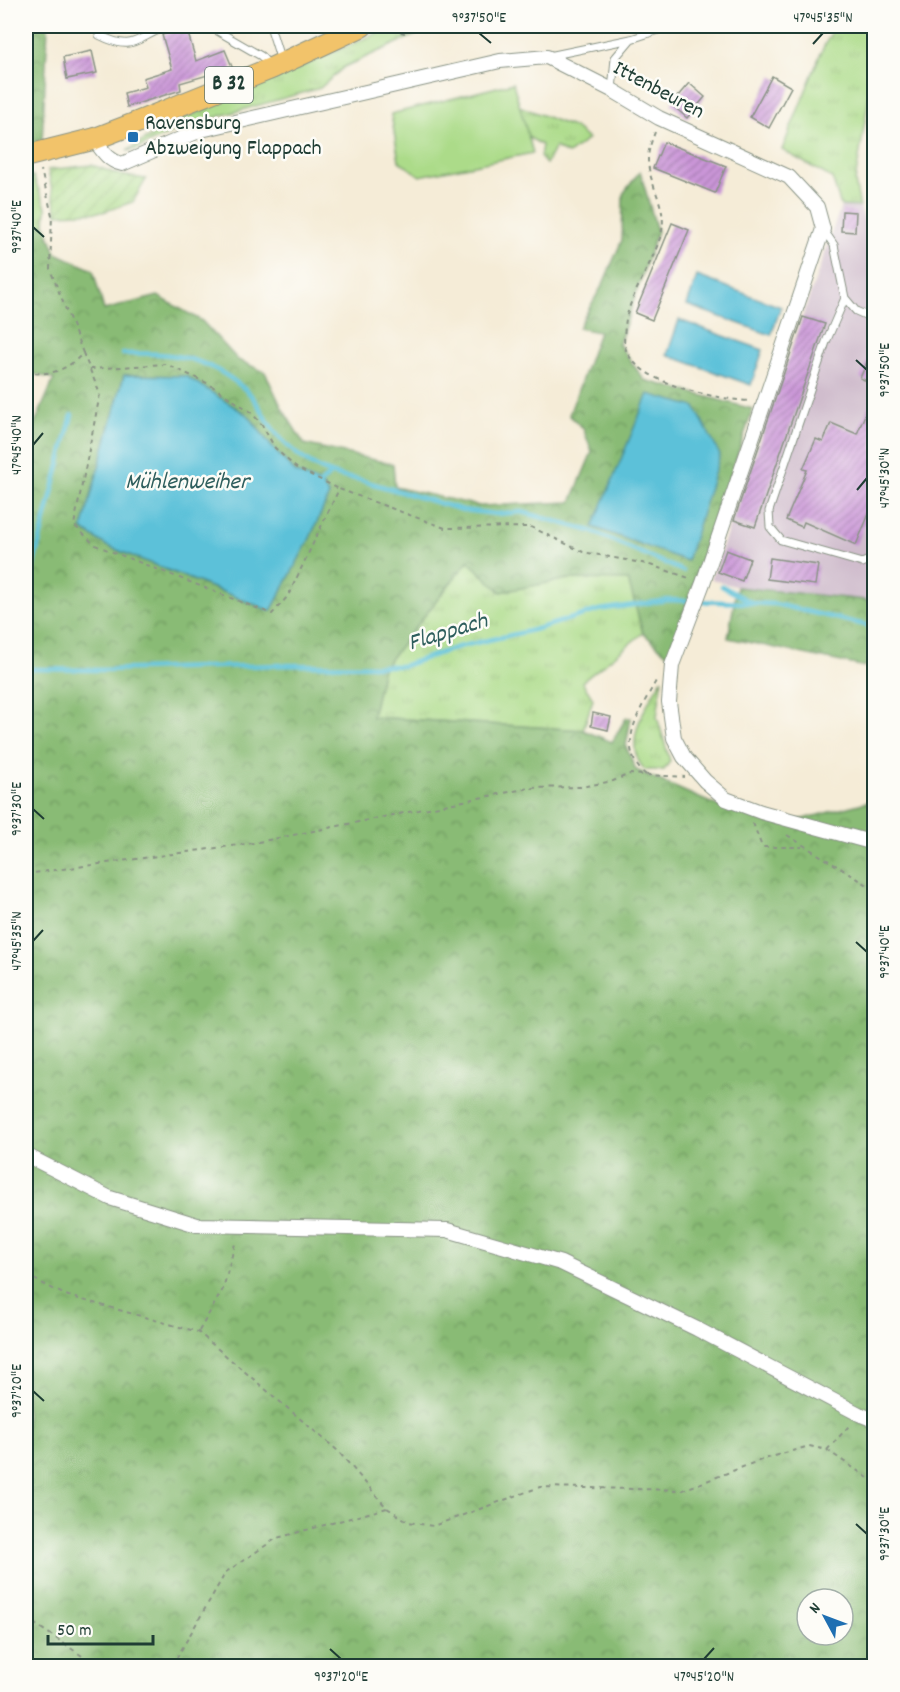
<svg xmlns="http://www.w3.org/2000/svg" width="900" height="1692" viewBox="0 0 900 1692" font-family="Dekko,sans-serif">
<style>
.industrial{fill:#d0bdcd}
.grass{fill:url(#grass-tufts);stroke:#668c5e;stroke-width:1.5}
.forest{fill:url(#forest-crowns);stroke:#547c54;stroke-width:1.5;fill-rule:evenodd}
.garden{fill:url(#garden-furrows);stroke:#668c5e;stroke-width:1.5}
.pitch{fill:#acdb89;stroke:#668c5e;stroke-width:1.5}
.water{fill:#5bc1d9;stroke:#3d7f86;stroke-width:1.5}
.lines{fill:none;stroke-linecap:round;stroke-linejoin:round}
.stream{stroke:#5bc1d9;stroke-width:4.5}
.building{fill:url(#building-hatch)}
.service-casing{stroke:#8a9486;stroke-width:9}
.minor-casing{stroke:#8a9486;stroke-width:16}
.primary-casing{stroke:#8a9486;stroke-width:23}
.path{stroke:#8a9486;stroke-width:2;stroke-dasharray:4.5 4.5;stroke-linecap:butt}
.service{stroke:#fff;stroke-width:7}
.minor{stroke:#fff;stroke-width:14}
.primary{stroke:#f2c36a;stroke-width:21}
.ticks{fill:none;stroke:#1f3d34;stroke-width:2}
.poi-dot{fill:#1f6fb2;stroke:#fdfcf7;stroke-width:2}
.labels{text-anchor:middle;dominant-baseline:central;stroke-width:5;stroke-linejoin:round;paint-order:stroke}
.shield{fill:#fdfcf7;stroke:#62766e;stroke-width:1.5}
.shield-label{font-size:21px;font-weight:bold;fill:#1f3d34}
.street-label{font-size:22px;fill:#1f3d34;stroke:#fdfcf7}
.poi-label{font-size:22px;fill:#1f3d34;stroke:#fdfcf7;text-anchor:start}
.water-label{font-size:24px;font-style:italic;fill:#2e5e5d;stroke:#fdfcf7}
.neatline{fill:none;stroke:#1f3d34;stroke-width:2}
.ticks-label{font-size:15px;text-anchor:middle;fill:#1f3d34}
</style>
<defs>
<pattern id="grass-tufts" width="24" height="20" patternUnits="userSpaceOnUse" patternTransform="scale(1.5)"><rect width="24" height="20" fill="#acdb89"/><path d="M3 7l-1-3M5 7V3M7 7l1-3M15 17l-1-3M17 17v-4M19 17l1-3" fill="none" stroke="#94bd77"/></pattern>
<pattern id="forest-crowns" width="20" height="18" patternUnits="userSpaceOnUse" patternTransform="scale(1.5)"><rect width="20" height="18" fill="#89bb75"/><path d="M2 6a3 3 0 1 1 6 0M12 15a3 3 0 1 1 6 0" fill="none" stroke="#6f9961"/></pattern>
<pattern id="garden-furrows" width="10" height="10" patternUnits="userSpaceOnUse" patternTransform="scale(1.5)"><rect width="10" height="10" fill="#acdb89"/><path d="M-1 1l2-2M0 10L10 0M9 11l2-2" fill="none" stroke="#94bd77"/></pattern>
<pattern id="building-hatch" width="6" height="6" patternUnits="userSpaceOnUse" patternTransform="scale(1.5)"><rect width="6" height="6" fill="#cb96d8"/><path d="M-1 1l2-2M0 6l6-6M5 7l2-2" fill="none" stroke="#a47cb0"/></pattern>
</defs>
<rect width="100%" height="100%" fill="#fdfcf7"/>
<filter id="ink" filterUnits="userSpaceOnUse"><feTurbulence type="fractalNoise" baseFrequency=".0167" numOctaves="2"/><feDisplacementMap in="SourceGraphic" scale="12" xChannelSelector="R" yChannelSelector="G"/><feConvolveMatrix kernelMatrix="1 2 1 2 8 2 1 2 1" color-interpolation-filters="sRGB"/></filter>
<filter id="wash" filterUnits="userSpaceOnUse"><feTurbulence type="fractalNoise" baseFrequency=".008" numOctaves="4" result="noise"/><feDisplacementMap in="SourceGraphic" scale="24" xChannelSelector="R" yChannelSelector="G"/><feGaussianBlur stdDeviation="1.35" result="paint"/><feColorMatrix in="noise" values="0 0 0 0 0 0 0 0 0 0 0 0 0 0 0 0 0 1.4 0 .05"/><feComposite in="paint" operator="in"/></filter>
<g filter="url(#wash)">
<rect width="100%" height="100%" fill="#f5ecd7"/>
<path class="industrial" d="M 841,206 L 860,207 L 874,247 L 874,604 L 865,600 L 737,587 L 711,579 Z"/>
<path class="grass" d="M 393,26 L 435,26 L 344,67 L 320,88 L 206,120 L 159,138 L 137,149 L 127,151 L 169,125 Z
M 835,26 L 874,26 L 874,67 L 855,182 L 860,207 L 841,206 L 832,178 L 782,150 L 822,50 Z
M 519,106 L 575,128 L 588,139 L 568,154 L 555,147 L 546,164 L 540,157 L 542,145 L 528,137 Z
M 33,176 L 46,207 L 45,225 L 26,228 L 26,177 Z
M 468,561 L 501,592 L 568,579 L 629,579 L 643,633 L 582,682 L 593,699 L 583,730 L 372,717 L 383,668 Z
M 662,679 L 657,717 L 670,761 L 664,770 L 645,770 C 620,745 647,703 662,679 Z"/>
<path class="forest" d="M 26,26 L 48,26 L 42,142 L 26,149 Z
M 640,171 L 657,231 L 619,344 L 644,380 L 753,409 L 669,656 L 643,633 L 628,580 L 568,579 L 501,592 L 468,561 L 383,668 L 372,717 L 583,730 L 612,742 L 626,718 L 631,718 L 626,746 L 636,770 L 713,804 L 781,825 L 874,800 L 874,1666 L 26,1666 L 26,444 L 54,379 L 26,372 L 26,228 L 45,225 L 56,253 L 93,270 L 104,310 L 158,296 L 202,321 L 238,360 L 265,372 L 282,408 L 304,444 L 393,464 L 395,487 L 480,506 L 571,502 L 592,452 L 583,428 L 569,415 L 599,332 L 578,328 L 603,284 L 622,240 L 623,194 ZM 124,375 L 186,376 L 249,416 L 271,446 L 296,473 L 329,495 L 310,538 L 271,611 L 107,546 L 82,529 ZM 807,1599 L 843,1599 L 843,1635 L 807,1635 Z
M 737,587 L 865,600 L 874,604 L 874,647 L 865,667 L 728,638 Z"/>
<path class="garden" d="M 92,165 L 120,175 L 146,179 L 133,202 L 103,212 L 57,214 L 48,170 Z"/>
<path class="pitch" d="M 513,83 L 533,153 L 420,176 L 399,161 L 391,114 Z"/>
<path class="water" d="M 697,276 L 781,307 L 771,335 L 687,305 Z
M 679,320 L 763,350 L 751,385 L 667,355 Z
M 124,375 L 186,376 L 249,416 L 271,446 L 296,473 L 321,483 L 329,495 L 310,538 L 271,611 L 107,546 L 82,529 Z
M 648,394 L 695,407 L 720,455 L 687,561 L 593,527 Z"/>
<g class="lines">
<path class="stream" d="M 123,354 C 172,351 208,357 247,391 C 256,399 263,414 270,425 C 290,454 321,476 357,479 L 463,510 L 496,514 L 522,512 L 591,531 L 683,571
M 321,483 L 331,473
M 722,586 L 751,602
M 26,594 L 72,415
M 26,669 L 100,670 L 280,665 L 403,666 L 458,647 L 533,630 L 599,610 L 668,600 L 775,604 L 874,627"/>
</g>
<g id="blocks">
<path class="building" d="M 186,26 L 196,61 L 225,50 L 233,69 L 213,77 L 211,74 L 180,83 L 181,90 L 127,107 L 124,93 L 146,87 L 143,78 L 172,69 L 162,35 Z
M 92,51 L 97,73 L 67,79 L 63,57 Z
M 772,76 L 791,87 L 769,128 L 750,117 Z
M 689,83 L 705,97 L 687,118 L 671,104 Z
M 664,142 L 726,166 L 715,193 L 653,168 Z
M 842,211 L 856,212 L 855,232 L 841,231 Z
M 672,223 L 689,230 L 652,320 L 635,313 Z
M 803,317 L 825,324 L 755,527 L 734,520 Z
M 874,346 L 874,384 L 860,378 Z
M 874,393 L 874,502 L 856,545 L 804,522 L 802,527 L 786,520 L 807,470 L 803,469 L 816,439 L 823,442 L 831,423 L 857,434 Z
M 726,550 L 750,559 L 742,581 L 718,572 Z
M 770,558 L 818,565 L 815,585 L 767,579 Z
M 593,713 L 611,717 L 608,730 L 591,726 Z"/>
</g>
</g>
<g filter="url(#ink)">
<use href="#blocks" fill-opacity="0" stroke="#8a9486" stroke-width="1.5"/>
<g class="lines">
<g class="service-casing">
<path id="service" d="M 209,26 L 261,56 L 270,66
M 270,26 L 281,61
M 99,35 C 135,53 135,38 168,26
M 549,56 L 631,39 L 671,26
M 612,90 L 615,58 L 631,39
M 823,229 L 834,245 L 845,298 L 856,311 L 874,319
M 845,298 L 826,342 L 769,511 L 770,527 L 781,540 L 862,563 L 874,558"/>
</g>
<g class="minor-casing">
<path id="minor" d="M 94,139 C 102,150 108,161 122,164 L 201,130 L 500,61 L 547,57 L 612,90 L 659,118 L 789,177 L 817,207 L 823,229 L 703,583 L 672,665 L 669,702 L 674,738 L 684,757 L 705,781 L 726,799 L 761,812 L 874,843
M 26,1155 L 110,1198 L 197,1225 L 447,1230 L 561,1263 L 697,1329 L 859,1414 L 874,1420"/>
</g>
<g class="primary-casing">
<path id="primary" d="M 26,156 L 94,139 L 128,126 L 272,68 L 362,26"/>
</g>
<path class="path" d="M 383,28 L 409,34
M 379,29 L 386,26
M 655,132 C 652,140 648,150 648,159 C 648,183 667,206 662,230 C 655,261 633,288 626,319 C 625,326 623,340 625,347 C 635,384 717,399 749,401
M 83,353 L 100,394 L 74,525 L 95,545 L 272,614 L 288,596 L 339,489 L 445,528 L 531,527 L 583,552 L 647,564 L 689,578
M 90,369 L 166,364 L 209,384 L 251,412 L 262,425 L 275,448 L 295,467 L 339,489
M 26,372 C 49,376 67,371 83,353 L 50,269 L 52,215 L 41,170
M 646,775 C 614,748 640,710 656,681
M 753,823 L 762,847 L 802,847
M 787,835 L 874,889
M 26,874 L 253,843 L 529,788 L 581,787 L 613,781 L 630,774 L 685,777
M 26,1275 L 65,1295 L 198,1332 L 338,1451 L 387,1508 L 409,1522 L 433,1526 L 540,1487 L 683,1490 L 761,1460 L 809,1446 L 827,1450 L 874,1482
M 199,1331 L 223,1289 L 236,1240
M 827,1450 L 849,1426
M 26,1618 L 97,1666
M 172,1666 L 226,1572 L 277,1538 L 387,1508"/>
<use href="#service" class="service"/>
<use href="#minor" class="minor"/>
<use href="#primary" class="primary"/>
</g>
</g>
<path class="ticks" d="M 479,33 L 491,43M 813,44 L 823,33M 33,227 L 44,237M 856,360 L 867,370M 33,445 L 43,433M 857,490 L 867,478M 33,809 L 44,819M 33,941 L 43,930M 856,942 L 867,952M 33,1391 L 44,1401M 856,1524 L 867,1534M 330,1649 L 341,1659M 704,1659 L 714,1648"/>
<rect class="poi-dot" x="127" y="131" width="12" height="12" rx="3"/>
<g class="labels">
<rect class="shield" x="205" y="67" width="48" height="36" rx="4.5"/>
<g class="shield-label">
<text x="229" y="85">B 32</text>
</g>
<g class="street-label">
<text transform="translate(658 91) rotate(28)">Ittenbeuren</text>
</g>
<g class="poi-label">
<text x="145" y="124">Ravensburg<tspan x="145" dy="25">Abzweigung Flappach</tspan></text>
</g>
<g class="water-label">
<text x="187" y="483">Mühlenweiher</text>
<text transform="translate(448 633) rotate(-17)">Flappach</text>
</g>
</g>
<rect width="900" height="1692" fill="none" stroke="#fdfcf7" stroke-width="66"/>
<g transform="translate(825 1617) rotate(311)"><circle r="28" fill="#fdfcf7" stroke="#a4b0a9" stroke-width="1.5"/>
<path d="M0-4.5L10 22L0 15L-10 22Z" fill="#1f6fb2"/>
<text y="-9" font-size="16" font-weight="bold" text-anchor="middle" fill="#1f3d34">N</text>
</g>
<path d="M48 1635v9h105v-9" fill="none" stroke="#1f3d34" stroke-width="3"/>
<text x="57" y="1635" font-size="18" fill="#1f3d34" stroke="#fdfcf7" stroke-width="4.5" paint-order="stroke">50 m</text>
<rect x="33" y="33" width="834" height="1626" class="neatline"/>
<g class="ticks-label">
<text x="479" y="22">9°37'50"E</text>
<text x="823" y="22">47°45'35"N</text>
<text transform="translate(16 227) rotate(-90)" y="5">9°37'40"E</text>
<text transform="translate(884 370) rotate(-90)" y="5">9°37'50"E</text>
<text transform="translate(16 445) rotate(-90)" y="5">47°45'40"N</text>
<text transform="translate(884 478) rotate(-90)" y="5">47°45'30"N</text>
<text transform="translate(16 809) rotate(-90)" y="5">9°37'30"E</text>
<text transform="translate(16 941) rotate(-90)" y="5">47°45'35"N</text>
<text transform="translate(884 952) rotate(-90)" y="5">9°37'40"E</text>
<text transform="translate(16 1391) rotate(-90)" y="5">9°37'20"E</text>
<text transform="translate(884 1534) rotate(-90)" y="5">9°37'30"E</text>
<text x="341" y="1681">9°37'20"E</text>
<text x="704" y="1681">47°45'20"N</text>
</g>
</svg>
